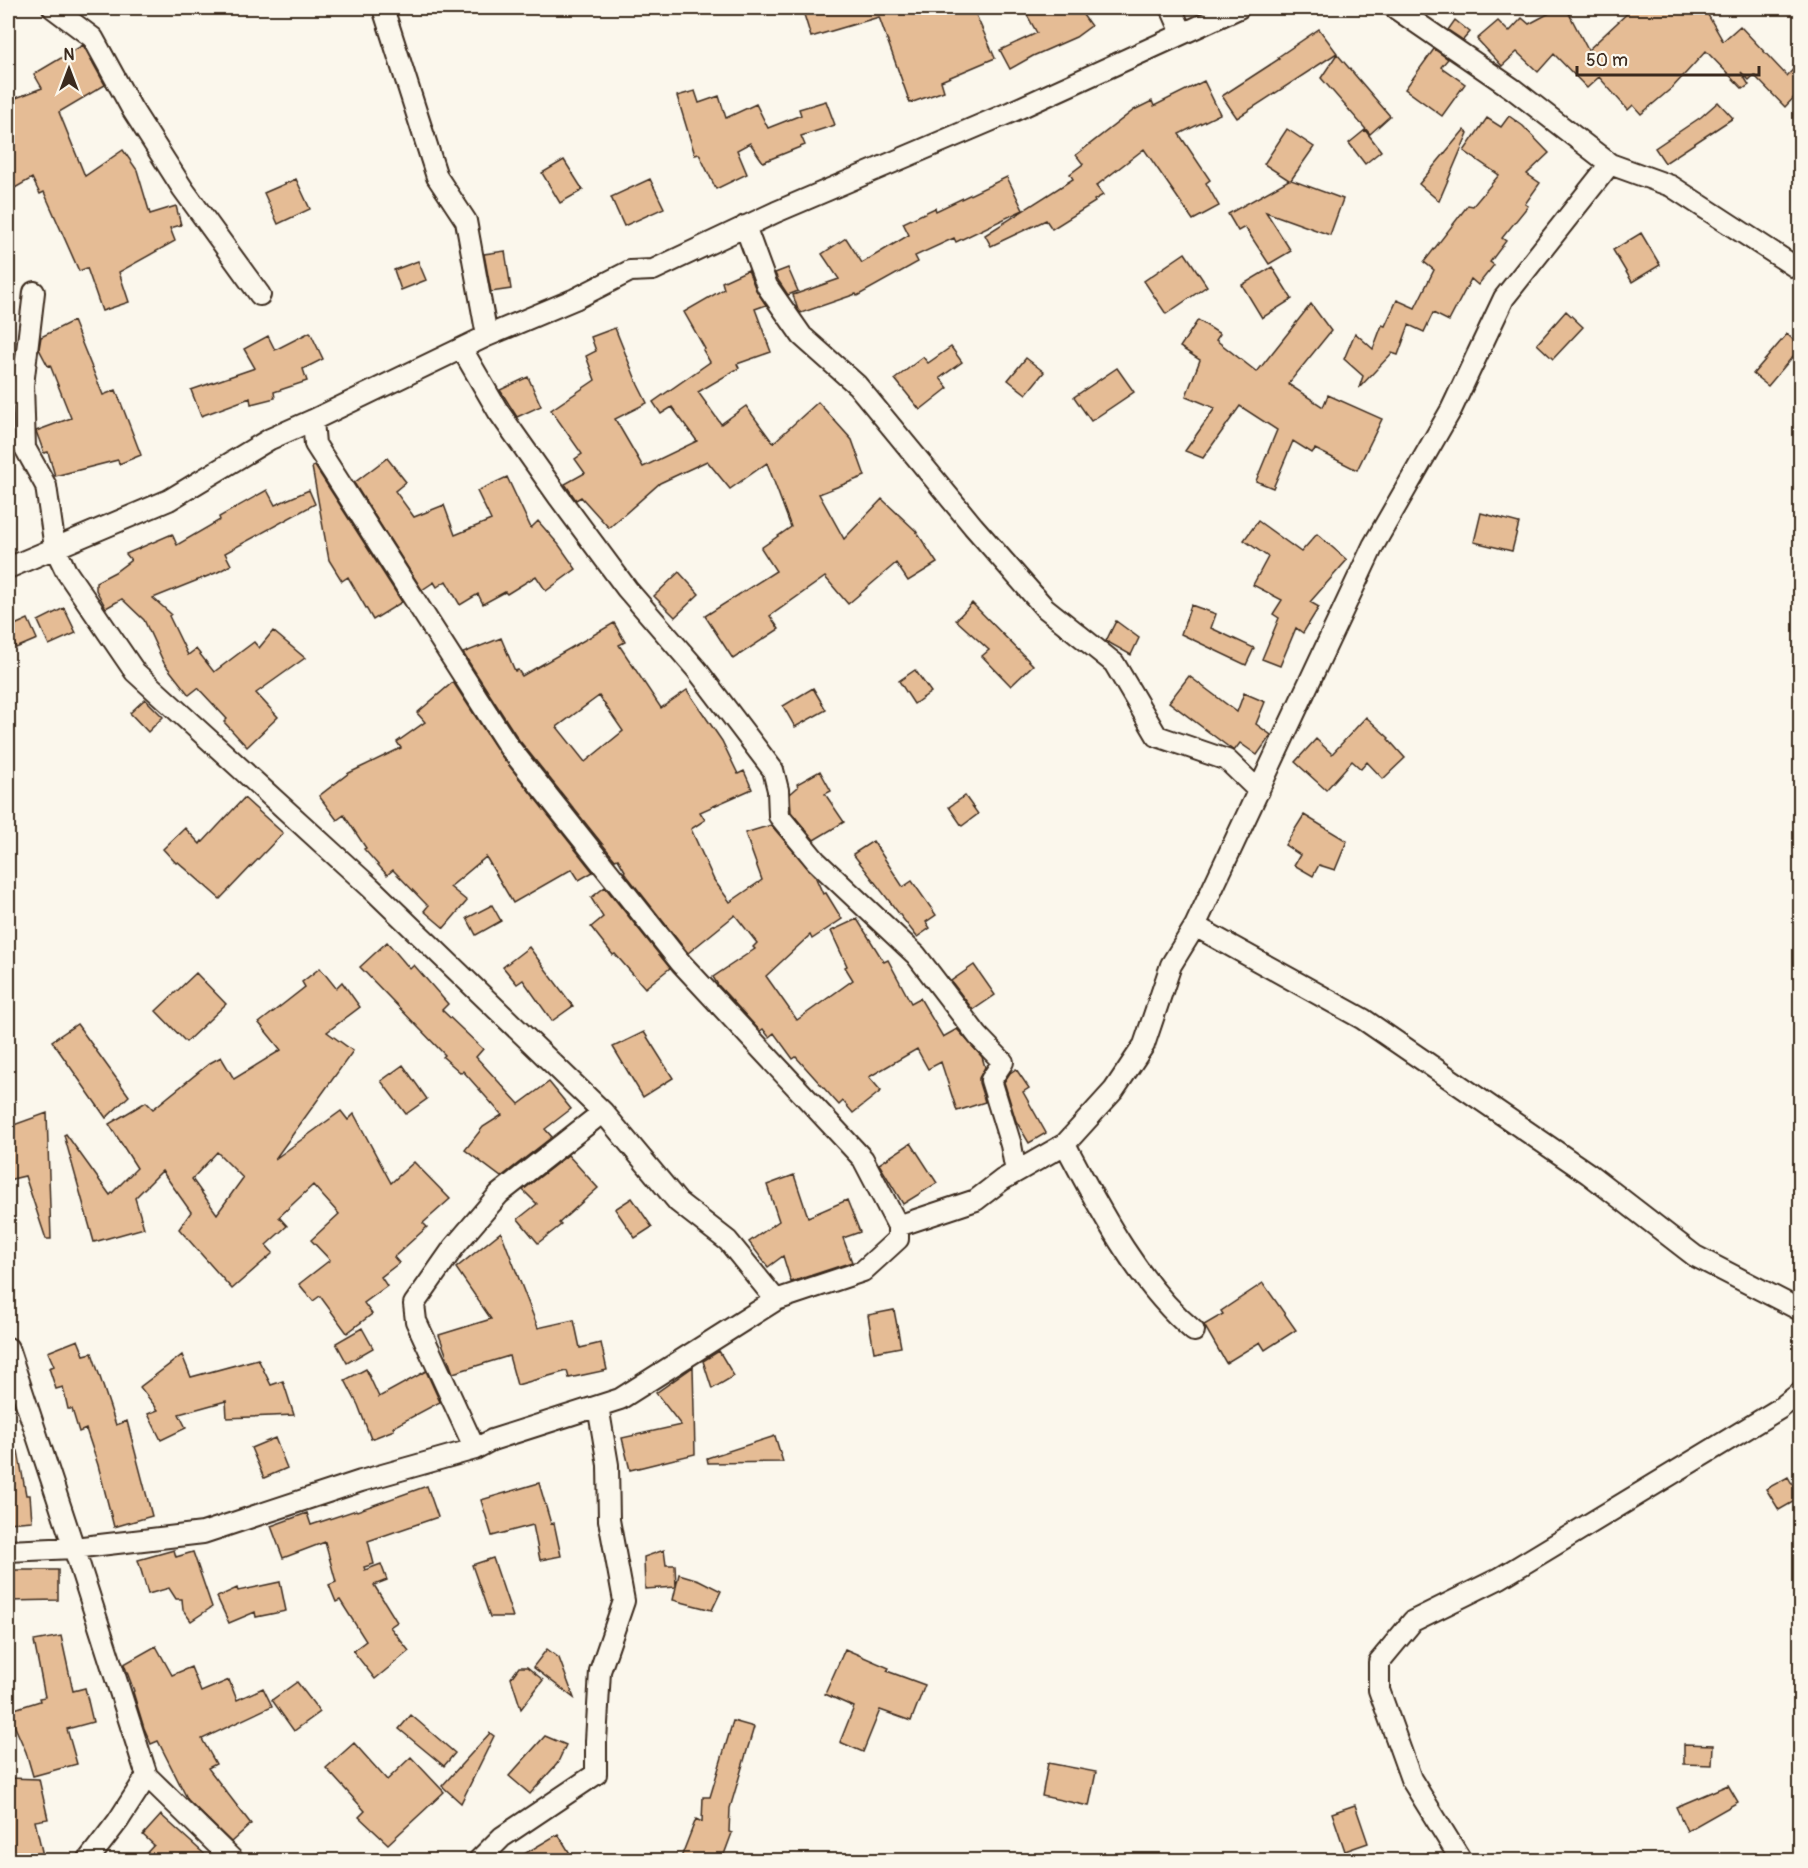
<svg xmlns="http://www.w3.org/2000/svg" width="1808" height="1868" viewBox="0 0 1808 1868" font-family="Pangolin,sans-serif">
<style>
.building{fill:#e5bc95;stroke:#3b2a1e;stroke-width:1.5;fill-rule:evenodd}
.lines{fill:none;stroke-linecap:round;stroke-linejoin:round}
.minor-casing{stroke:#3b2a1e;stroke-width:24}
.minor{stroke:#fbf7ec;stroke-width:20}
</style>
<rect width="100%" height="100%" fill="#fbf7ec"/>
<filter id="ink" filterUnits="userSpaceOnUse"><feTurbulence type="fractalNoise" baseFrequency=".0167" numOctaves="2"/><feDisplacementMap in="SourceGraphic" scale="12" xChannelSelector="R" yChannelSelector="G"/><feConvolveMatrix kernelMatrix="1 2 1 2 8 2 1 2 1" color-interpolation-filters="sRGB"/></filter>
<g filter="url(#ink)">
<path class="building" d="M 802,8 L 973,8 L 995,58 L 941,81 L 944,91 L 910,103 L 879,17 L 811,37 Z
M 1040,8 L 1078,8 L 1091,26 L 1076,37 L 1033,56 L 1010,69 L 1000,50 L 1037,33 L 1027,15 Z
M 1559,8 L 1566,8 L 1588,50 L 1633,8 L 1704,8 L 1723,41 L 1740,26 L 1787,76 L 1800,62 L 1800,91 L 1785,107 L 1754,75 L 1749,80 L 1741,72 L 1749,85 L 1743,89 L 1706,51 L 1673,87 L 1641,114 L 1633,105 L 1628,110 L 1599,77 L 1587,88 L 1554,54 L 1538,72 L 1517,52 L 1502,66 L 1477,39 L 1498,21 L 1509,32 L 1522,18 L 1529,24 Z
M 1455,20 L 1470,32 L 1463,40 L 1448,30 Z
M 1319,29 L 1337,53 L 1237,118 L 1222,96 L 1279,59 L 1278,57 Z
M 83,45 L 105,85 L 59,112 L 85,176 L 123,150 L 137,170 L 150,214 L 176,206 L 181,225 L 170,228 L 175,241 L 119,272 L 129,302 L 102,311 L 87,268 L 79,271 L 44,192 L 40,194 L 32,178 L 8,192 L 8,101 L 42,88 L 34,74 Z
M 1434,49 L 1448,59 L 1441,67 L 1465,84 L 1442,116 L 1405,89 Z
M 1337,54 L 1390,116 L 1370,134 L 1321,78 Z
M 1204,81 L 1220,114 L 1179,134 L 1210,180 L 1206,183 L 1219,206 L 1193,220 L 1144,149 L 1096,186 L 1103,195 L 1094,200 L 1095,202 L 1052,229 L 1046,220 L 991,246 L 985,235 L 1073,179 L 1070,174 L 1083,164 L 1076,155 L 1134,110 L 1152,101 L 1154,106 Z
M 695,91 L 699,103 L 719,96 L 726,118 L 756,104 L 768,128 L 801,115 L 799,109 L 826,101 L 835,125 L 801,136 L 805,145 L 763,162 L 750,143 L 737,150 L 747,174 L 716,189 L 699,154 L 695,155 L 677,96 Z
M 1718,102 L 1733,118 L 1665,163 L 1655,148 L 1701,117 Z
M 1509,116 L 1523,126 L 1549,153 L 1527,174 L 1540,183 L 1525,204 L 1528,206 L 1502,238 L 1506,241 L 1490,262 L 1494,265 L 1478,285 L 1471,279 L 1449,321 L 1433,313 L 1424,332 L 1409,325 L 1398,355 L 1392,353 L 1359,388 L 1363,376 L 1344,359 L 1355,333 L 1373,349 L 1382,325 L 1385,326 L 1397,300 L 1415,308 L 1434,270 L 1424,262 L 1468,205 L 1473,206 L 1499,175 L 1464,151 L 1487,118 L 1501,127 Z
M 1287,129 L 1314,147 L 1291,180 L 1343,199 L 1330,235 L 1266,212 L 1291,251 L 1269,264 L 1245,227 L 1238,231 L 1228,214 L 1289,180 L 1264,164 Z
M 1365,130 L 1381,151 L 1365,164 L 1349,143 Z
M 1464,130 L 1468,133 L 1439,201 L 1419,184 Z
M 564,160 L 583,190 L 560,203 L 542,173 Z
M 1007,177 L 1023,210 L 956,242 L 954,238 L 915,256 L 918,262 L 857,296 L 856,294 L 801,313 L 798,310 L 793,295 L 839,279 L 822,254 L 846,238 L 862,263 L 909,235 L 903,223 L 935,208 L 936,211 Z
M 296,179 L 310,209 L 278,224 L 264,193 Z
M 650,179 L 664,208 L 624,226 L 611,197 Z
M 1641,233 L 1660,265 L 1632,282 L 1613,250 Z
M 505,251 L 511,289 L 491,292 L 484,254 Z
M 1185,253 L 1207,286 L 1166,314 L 1144,281 Z
M 418,261 L 426,280 L 401,290 L 394,270 Z
M 1272,267 L 1292,299 L 1262,318 L 1242,285 Z
M 788,268 L 798,291 L 788,295 L 778,280 L 775,273 Z
M 748,270 L 756,290 L 766,305 L 755,309 L 771,352 L 737,364 L 739,368 L 698,392 L 721,424 L 746,406 L 773,443 L 818,402 L 852,440 L 865,476 L 819,494 L 844,539 L 882,499 L 916,531 L 937,563 L 908,581 L 896,563 L 848,604 L 825,577 L 770,616 L 779,629 L 733,659 L 705,616 L 776,571 L 761,548 L 791,527 L 767,463 L 730,489 L 707,461 L 660,483 L 609,528 L 581,497 L 576,500 L 565,484 L 585,473 L 575,459 L 582,454 L 551,410 L 595,380 L 586,356 L 596,351 L 591,337 L 615,328 L 638,385 L 647,403 L 615,419 L 643,467 L 697,441 L 672,407 L 661,414 L 653,402 L 710,362 L 703,350 L 705,349 L 684,312 L 724,289 L 722,282 Z
M 1311,304 L 1331,331 L 1288,384 L 1323,407 L 1328,395 L 1382,419 L 1357,470 L 1315,449 L 1312,453 L 1293,441 L 1273,488 L 1256,481 L 1277,430 L 1240,406 L 1203,458 L 1185,451 L 1215,408 L 1186,396 L 1200,360 L 1180,347 L 1198,320 L 1220,334 L 1216,340 L 1257,372 Z
M 1566,311 L 1583,327 L 1553,359 L 1537,344 Z
M 73,321 L 103,395 L 116,390 L 141,455 L 119,464 L 118,460 L 55,476 L 48,452 L 44,453 L 36,431 L 71,418 L 50,365 L 48,366 L 39,349 L 41,337 Z
M 310,332 L 323,359 L 303,369 L 307,381 L 274,392 L 275,398 L 251,404 L 250,398 L 201,416 L 191,390 L 255,368 L 244,349 L 268,336 L 275,350 Z
M 1787,334 L 1800,346 L 1800,348 L 1768,386 L 1753,374 Z
M 951,347 L 962,362 L 940,378 L 948,388 L 920,410 L 895,379 L 923,357 L 928,363 Z
M 1026,358 L 1044,372 L 1026,394 L 1008,380 Z
M 1117,368 L 1134,392 L 1091,421 L 1074,397 Z
M 528,377 L 541,406 L 517,417 L 500,390 Z
M 387,458 L 406,482 L 395,491 L 414,517 L 444,505 L 455,535 L 491,520 L 477,491 L 507,477 L 531,528 L 538,521 L 559,545 L 576,569 L 546,591 L 536,576 L 507,594 L 505,592 L 483,604 L 478,594 L 460,605 L 446,581 L 437,587 L 434,582 L 422,590 L 354,483 Z
M 315,466 L 402,602 L 373,620 L 348,577 L 342,581 L 329,560 L 312,467 Z
M 267,490 L 275,505 L 309,490 L 315,504 L 225,553 L 231,565 L 218,572 L 153,598 L 171,614 L 169,616 L 188,655 L 196,649 L 214,672 L 254,642 L 259,648 L 273,631 L 305,658 L 256,693 L 278,717 L 247,747 L 224,722 L 227,719 L 198,688 L 189,695 L 164,663 L 144,620 L 122,599 L 106,608 L 96,590 L 96,582 L 115,572 L 131,560 L 126,554 L 172,534 L 177,545 L 220,520 L 219,517 Z
M 1481,513 L 1519,523 L 1512,551 L 1474,542 Z
M 1258,521 L 1301,552 L 1317,534 L 1347,560 L 1310,602 L 1319,607 L 1303,633 L 1296,628 L 1280,666 L 1262,659 L 1279,618 L 1273,614 L 1282,600 L 1253,585 L 1268,557 L 1244,540 Z
M 679,572 L 699,594 L 675,617 L 654,596 Z
M 972,603 L 1033,665 L 1011,686 L 982,656 L 989,650 L 956,620 Z
M 1191,605 L 1216,614 L 1211,628 L 1254,648 L 1246,665 L 1181,634 Z
M 64,608 L 76,633 L 49,645 L 38,621 Z
M 28,619 L 37,639 L 16,648 L 8,628 Z
M 1116,621 L 1139,638 L 1131,655 L 1106,641 Z
M 614,623 L 625,642 L 619,645 L 661,708 L 687,690 L 722,741 L 738,774 L 744,771 L 752,789 L 700,812 L 705,820 L 691,829 L 714,880 L 730,902 L 762,880 L 745,833 L 771,825 L 815,876 L 823,894 L 826,893 L 842,919 L 812,939 L 810,935 L 766,976 L 797,1020 L 853,980 L 845,967 L 847,966 L 831,931 L 857,919 L 884,962 L 888,960 L 911,1003 L 920,998 L 943,1037 L 957,1029 L 982,1057 L 985,1067 L 979,1078 L 979,1083 L 985,1102 L 957,1111 L 941,1062 L 928,1069 L 917,1049 L 869,1077 L 881,1091 L 853,1113 L 843,1101 L 839,1105 L 796,1057 L 793,1059 L 774,1033 L 769,1037 L 763,1029 L 760,1031 L 718,985 L 713,977 L 755,949 L 753,947 L 757,943 L 735,915 L 688,953 L 624,872 L 625,871 L 618,859 L 615,860 L 519,740 L 463,653 L 501,638 L 515,671 L 518,670 L 522,676 ZM 599,696 L 623,731 L 585,762 L 557,727 Z
M 915,670 L 931,692 L 914,704 L 899,681 Z
M 1189,676 L 1237,712 L 1244,693 L 1265,702 L 1256,724 L 1271,735 L 1257,755 L 1240,743 L 1234,751 L 1169,702 Z
M 453,682 L 500,754 L 593,872 L 579,880 L 572,869 L 513,903 L 486,857 L 450,887 L 467,901 L 444,928 L 424,911 L 428,906 L 393,870 L 387,875 L 364,849 L 366,848 L 344,815 L 337,820 L 319,796 L 349,773 L 401,748 L 397,742 L 425,722 L 417,713 Z
M 813,688 L 826,710 L 795,727 L 783,706 Z
M 145,699 L 163,717 L 148,732 L 130,713 Z
M 1366,717 L 1389,738 L 1388,739 L 1405,758 L 1383,779 L 1367,762 L 1361,769 L 1352,761 L 1326,790 L 1295,762 L 1316,739 L 1332,754 Z
M 820,771 L 831,791 L 825,794 L 844,822 L 814,840 L 791,812 L 790,794 L 798,787 L 797,784 Z
M 965,796 L 978,814 L 962,826 L 949,807 Z
M 244,798 L 283,833 L 220,899 L 178,862 L 176,863 L 163,849 L 185,828 L 200,844 L 202,841 L 203,842 Z
M 1304,815 L 1347,841 L 1335,870 L 1319,865 L 1313,876 L 1294,865 L 1300,855 L 1285,845 Z
M 873,841 L 903,887 L 912,881 L 936,915 L 926,922 L 930,928 L 917,937 L 853,854 Z
M 605,887 L 670,968 L 645,988 L 615,954 L 613,955 L 591,927 L 603,917 L 591,898 Z
M 492,905 L 501,921 L 476,935 L 467,918 Z
M 387,942 L 410,969 L 414,965 L 448,1004 L 442,1010 L 483,1049 L 476,1057 L 519,1104 L 549,1082 L 571,1109 L 545,1129 L 552,1137 L 501,1177 L 465,1150 L 483,1127 L 502,1115 L 463,1071 L 461,1073 L 443,1057 L 445,1055 L 360,967 Z
M 529,947 L 573,1006 L 552,1021 L 523,980 L 517,984 L 503,967 Z
M 974,965 L 995,995 L 973,1010 L 951,981 Z
M 320,968 L 336,988 L 342,982 L 360,1007 L 327,1032 L 353,1051 L 275,1159 L 341,1111 L 348,1120 L 354,1114 L 391,1183 L 414,1162 L 450,1199 L 423,1223 L 427,1227 L 394,1257 L 399,1263 L 381,1277 L 387,1286 L 364,1303 L 372,1314 L 347,1333 L 320,1296 L 313,1301 L 299,1284 L 330,1260 L 311,1240 L 339,1214 L 313,1185 L 279,1217 L 287,1226 L 266,1245 L 273,1253 L 232,1289 L 179,1229 L 191,1212 L 162,1171 L 135,1198 L 144,1228 L 94,1242 L 64,1135 L 66,1134 L 110,1195 L 137,1168 L 109,1124 L 146,1102 L 153,1109 L 210,1063 L 221,1057 L 234,1079 L 281,1050 L 259,1023 L 305,987 L 302,982 ZM 217,1152 L 243,1178 L 217,1214 L 192,1179 Z
M 196,973 L 226,1004 L 186,1042 L 156,1011 Z
M 77,1024 L 129,1096 L 106,1118 L 52,1041 Z
M 644,1032 L 673,1078 L 643,1097 L 613,1047 Z
M 403,1065 L 427,1099 L 406,1114 L 381,1081 Z
M 1016,1069 L 1029,1088 L 1023,1092 L 1046,1133 L 1029,1143 L 1016,1121 L 1004,1082 L 1010,1073 Z
M 47,1113 L 51,1239 L 46,1239 L 25,1176 L 8,1180 L 8,1127 Z
M 911,1143 L 937,1183 L 903,1204 L 879,1164 Z
M 568,1155 L 598,1188 L 559,1223 L 561,1225 L 538,1243 L 518,1219 L 537,1204 L 523,1190 Z
M 794,1175 L 808,1217 L 847,1200 L 860,1232 L 843,1238 L 852,1262 L 791,1282 L 783,1256 L 768,1267 L 749,1242 L 779,1221 L 767,1185 Z
M 632,1198 L 652,1227 L 635,1238 L 615,1209 Z
M 501,1232 L 538,1328 L 574,1320 L 580,1348 L 601,1343 L 607,1370 L 569,1378 L 567,1371 L 517,1385 L 509,1356 L 453,1373 L 439,1335 L 491,1319 L 456,1268 Z
M 1263,1283 L 1296,1330 L 1265,1350 L 1260,1342 L 1226,1363 L 1204,1325 L 1223,1314 L 1221,1311 Z
M 894,1310 L 901,1347 L 874,1352 L 868,1315 Z
M 362,1328 L 373,1348 L 347,1363 L 336,1343 Z
M 78,1340 L 84,1355 L 92,1353 L 116,1425 L 127,1421 L 152,1516 L 114,1527 L 98,1465 L 86,1429 L 79,1432 L 72,1409 L 68,1409 L 63,1387 L 56,1389 L 49,1368 L 54,1366 L 48,1352 Z
M 719,1351 L 734,1376 L 712,1389 L 703,1361 Z
M 182,1355 L 191,1377 L 258,1359 L 271,1385 L 283,1381 L 294,1415 L 227,1418 L 226,1401 L 179,1414 L 186,1428 L 161,1440 L 148,1414 L 158,1410 L 140,1387 Z
M 693,1367 L 695,1454 L 630,1470 L 622,1438 L 681,1425 L 656,1393 Z
M 366,1369 L 379,1397 L 426,1371 L 440,1402 L 393,1427 L 394,1430 L 371,1439 L 358,1405 L 345,1380 Z
M 775,1436 L 783,1462 L 708,1463 L 707,1458 Z
M 275,1438 L 287,1468 L 264,1478 L 251,1448 Z
M 8,1451 L 18,1451 L 26,1495 L 30,1495 L 32,1521 L 8,1523 Z
M 1788,1477 L 1800,1498 L 1779,1510 L 1766,1489 Z
M 539,1483 L 551,1524 L 554,1523 L 561,1556 L 540,1560 L 533,1525 L 492,1536 L 481,1500 Z
M 427,1486 L 438,1517 L 368,1541 L 374,1564 L 364,1567 L 365,1570 L 381,1564 L 387,1580 L 374,1585 L 397,1622 L 390,1627 L 409,1651 L 375,1679 L 353,1651 L 366,1641 L 340,1600 L 336,1602 L 329,1585 L 336,1582 L 325,1542 L 283,1558 L 271,1526 L 307,1513 L 311,1525 L 356,1510 L 357,1511 Z
M 174,1550 L 176,1557 L 193,1552 L 212,1607 L 191,1621 L 183,1610 L 182,1599 L 176,1599 L 169,1588 L 148,1594 L 138,1560 Z
M 664,1550 L 666,1565 L 675,1565 L 676,1587 L 645,1589 L 644,1557 Z
M 493,1558 L 513,1617 L 490,1617 L 472,1565 Z
M 14,1570 L 58,1570 L 58,1600 L 8,1601 L 8,1577 L 14,1576 Z
M 679,1574 L 699,1580 L 721,1591 L 712,1610 L 673,1600 Z
M 280,1582 L 286,1611 L 256,1617 L 255,1612 L 229,1623 L 217,1597 L 237,1588 L 238,1591 Z
M 61,1636 L 73,1691 L 85,1688 L 93,1722 L 67,1729 L 77,1764 L 33,1776 L 26,1752 L 8,1711 L 40,1701 L 39,1698 L 45,1697 L 34,1641 Z
M 156,1646 L 172,1675 L 191,1667 L 201,1692 L 229,1680 L 237,1700 L 263,1688 L 272,1706 L 202,1739 L 216,1764 L 208,1768 L 251,1824 L 231,1842 L 188,1800 L 158,1741 L 151,1744 L 144,1728 L 133,1692 L 134,1691 L 124,1664 Z
M 547,1649 L 559,1658 L 574,1698 L 533,1667 Z
M 845,1649 L 889,1668 L 887,1671 L 925,1685 L 911,1721 L 880,1710 L 863,1752 L 840,1742 L 854,1707 L 825,1694 Z
M 519,1667 L 527,1667 L 543,1680 L 521,1709 L 511,1678 Z
M 297,1682 L 320,1712 L 294,1731 L 272,1700 Z
M 411,1715 L 455,1753 L 444,1766 L 399,1729 Z
M 733,1721 L 754,1727 L 730,1808 L 729,1832 L 732,1833 L 722,1860 L 680,1860 L 696,1819 L 702,1822 L 703,1797 L 710,1797 Z
M 490,1733 L 494,1736 L 461,1803 L 442,1786 Z
M 545,1736 L 566,1745 L 557,1764 L 530,1794 L 509,1776 Z
M 354,1743 L 387,1780 L 411,1757 L 444,1792 L 388,1844 L 359,1817 L 365,1811 L 326,1768 Z
M 1684,1744 L 1713,1745 L 1712,1765 L 1684,1764 Z
M 1048,1763 L 1096,1772 L 1089,1806 L 1042,1796 Z
M 8,1778 L 39,1779 L 48,1819 L 35,1821 L 44,1860 L 24,1860 L 22,1855 L 8,1860 Z
M 1728,1785 L 1738,1802 L 1687,1831 L 1676,1807 Z
M 1355,1805 L 1368,1843 L 1345,1851 L 1332,1813 Z
M 161,1815 L 211,1860 L 140,1860 L 154,1845 L 143,1835 Z
M 558,1834 L 574,1860 L 514,1860 Z"/>
<g class="lines">
<g class="minor-casing">
<path id="minor" d="M 53,8 L 93,38 L 132,109 L 183,189 L 260,295
M 1171,8 L 1182,33
M 1395,8 L 1513,89 L 1610,164 L 1671,186 L 1800,270
M 745,226 L 767,286 L 802,336 L 857,385 L 973,526 L 1044,607 L 1114,663 L 1157,736 L 1227,760 L 1259,791
M 34,292 L 23,385 L 25,448 L 46,486 L 55,548 L 66,571 L 135,672 L 370,887 L 603,1112 L 678,1202 L 728,1241 L 776,1300
M 487,336 L 575,299 L 630,271 L 653,270 L 776,212 L 1011,112 L 1239,8
M 462,349 L 498,411 L 558,496 L 627,589 L 697,670 L 773,770 L 778,790 L 779,816 L 816,861 L 916,955 L 978,1036 L 1003,1062 L 991,1080 L 1011,1145 L 1016,1172
M 8,568 L 169,500 L 270,439 L 313,420 L 487,336 L 466,221 L 437,177 L 383,8
M 1195,926 L 1363,1019 L 1589,1174 L 1695,1256 L 1800,1310
M 1065,1144 C 1099,1208 1137,1283 1194,1331
M 898,1226 L 976,1200 L 1002,1180 L 1065,1144 L 1114,1090 L 1144,1045 L 1171,965 L 1195,926 L 1373,546 L 1451,410 L 1504,298 L 1610,164
M 8,1348 L 74,1548 L 147,1776 L 233,1860
M 475,1449 L 416,1321 L 414,1304 L 454,1247 L 499,1194 L 603,1112
M 8,1551 L 74,1548 L 203,1533 L 361,1481 L 475,1449 L 492,1440 L 620,1399 L 776,1300 L 863,1271 L 898,1239 L 898,1226 L 863,1159 L 681,963 L 509,747 L 315,444 L 313,420
M 88,1860 L 118,1821 L 147,1776
M 479,1860 L 502,1837 L 596,1774 L 596,1741 L 600,1671 L 624,1601 L 609,1520 L 608,1465 L 598,1406
M 1461,1860 L 1411,1779 L 1379,1690 L 1379,1662 L 1413,1621 L 1500,1578 L 1779,1409 L 1800,1393"/>
</g>
<use href="#minor" class="minor"/>
</g>
</g>
<rect width="1808" height="1868" fill="none" stroke="#fbf7ec" stroke-width="30"/>
<rect x="15" y="15" width="1778" height="1838" fill="none" stroke="#3b2a1e" stroke-width="2" filter="url(#ink)"/>
<g transform="translate(69 69)" stroke="#fbf7ec" stroke-width="4.5" paint-order="stroke">
<path d="M0-4.5L10 22L0 15L-10 22Z" fill="#3b2a1e"/>
<text y="-9" font-size="16" font-weight="bold" text-anchor="middle" fill="#3b2a1e">N</text>
</g>
<path d="M1577 66v9h182v-9" fill="none" stroke="#3b2a1e" stroke-width="3"/>
<text x="1586" y="66" font-size="18" fill="#3b2a1e" stroke="#fbf7ec" stroke-width="4.5" paint-order="stroke">50 m</text>
</svg>
